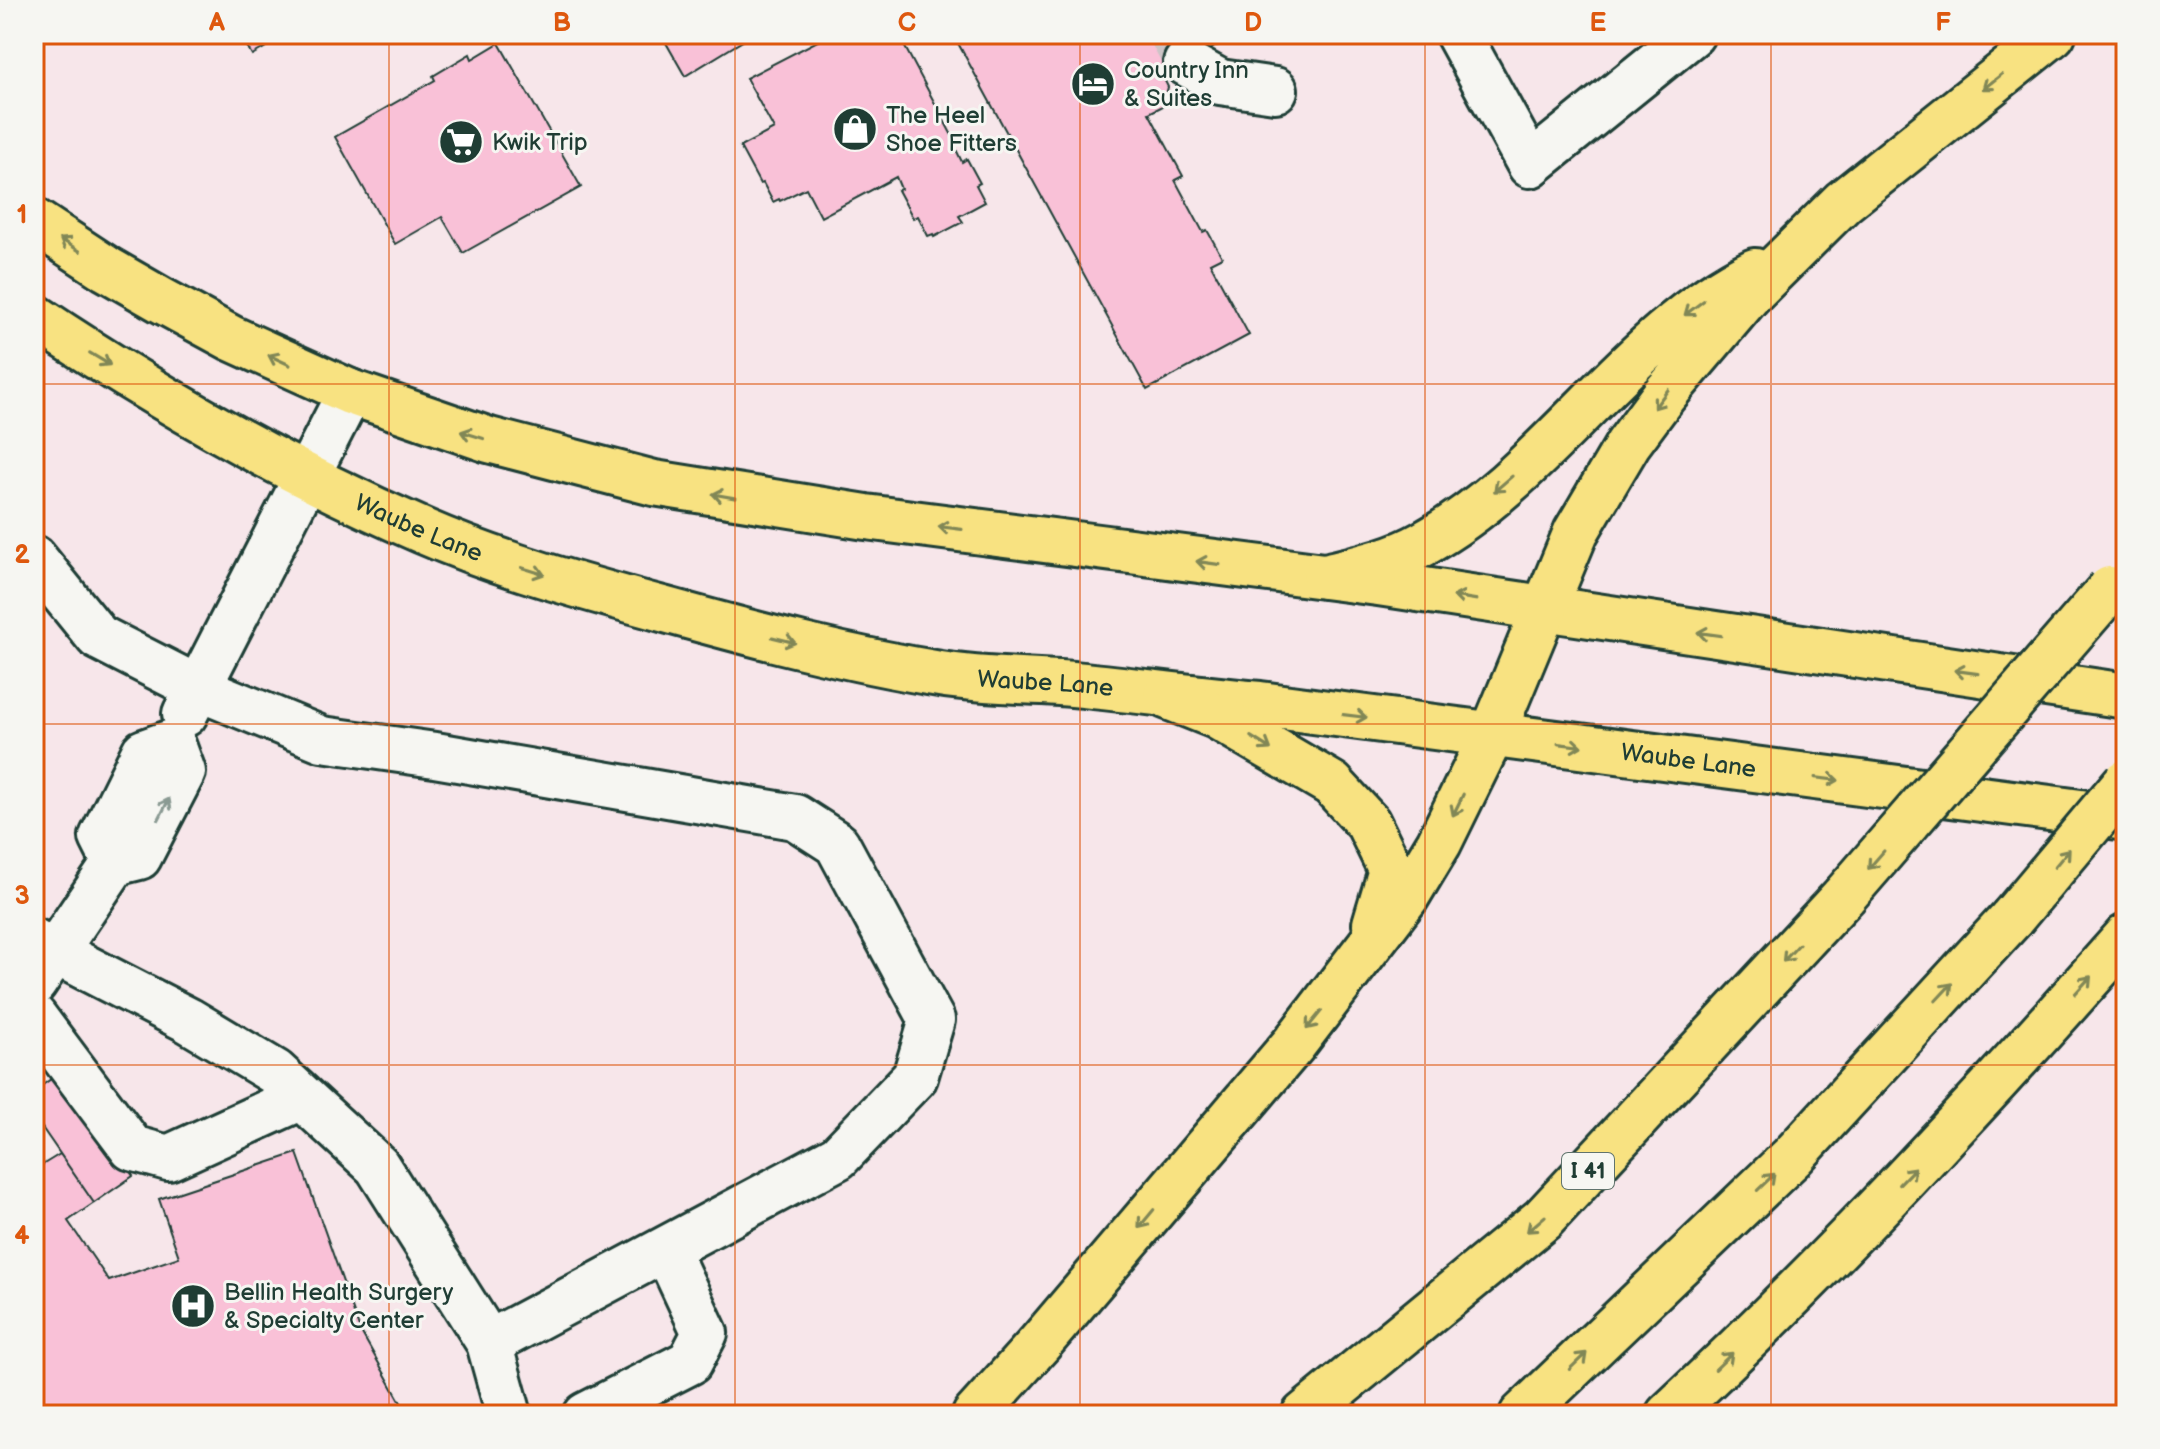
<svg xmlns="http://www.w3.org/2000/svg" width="2160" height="1449" viewBox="0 0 2160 1449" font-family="'Balsamiq Sans',sans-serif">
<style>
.building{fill:#f9c1d7;stroke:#1f3d34;stroke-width:2}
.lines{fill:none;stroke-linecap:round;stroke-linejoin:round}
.minor-tunnel{stroke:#ccc4c6;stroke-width:44;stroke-dasharray:44 22;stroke-linecap:butt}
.minor-casing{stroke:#1f3d34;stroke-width:50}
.major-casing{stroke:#1f3d34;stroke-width:50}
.highway-casing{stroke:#1f3d34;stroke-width:50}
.minor{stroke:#f6f6f2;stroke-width:44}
.major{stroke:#f8e281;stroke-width:44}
.highway{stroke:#f8e281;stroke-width:44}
.highway-bridge-casing{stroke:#1f3d34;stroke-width:50;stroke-linecap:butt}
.highway-bridge{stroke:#f8e281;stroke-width:44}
.oneway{stroke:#818757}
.oneway2{stroke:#8a9a93}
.grid{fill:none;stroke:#de580e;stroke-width:2;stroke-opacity:0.55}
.labels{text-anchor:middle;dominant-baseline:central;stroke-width:6;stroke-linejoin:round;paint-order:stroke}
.shield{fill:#f6f6f2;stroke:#60746d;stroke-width:2}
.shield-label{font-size:22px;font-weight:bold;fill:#1f3d34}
.poi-label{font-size:24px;fill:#1f3d34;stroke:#f6f6f2;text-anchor:start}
.street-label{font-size:24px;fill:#1f3d34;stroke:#f6f6f2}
.neatline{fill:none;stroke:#de580e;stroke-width:3}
.grid-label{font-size:26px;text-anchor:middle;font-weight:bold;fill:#de580e}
</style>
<rect width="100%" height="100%" fill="#f7e6ea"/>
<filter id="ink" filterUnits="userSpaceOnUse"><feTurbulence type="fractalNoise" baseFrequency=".0125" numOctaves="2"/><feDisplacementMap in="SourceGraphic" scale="16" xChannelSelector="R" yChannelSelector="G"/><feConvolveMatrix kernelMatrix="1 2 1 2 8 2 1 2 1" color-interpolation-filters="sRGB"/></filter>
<g filter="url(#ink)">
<path class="building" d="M 240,34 L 289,34 L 252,55 Z
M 661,34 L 754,34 L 685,76 Z
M 831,34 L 898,34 L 955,141 L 953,143 L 962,162 L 967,159 L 980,183 L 976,185 L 985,202 L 959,216 L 963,222 L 934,237 L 933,234 L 928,236 L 918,216 L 913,218 L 898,190 L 901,189 L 896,177 L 821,217 L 806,188 L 780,201 L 779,199 L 773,202 L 763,183 L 760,184 L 740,147 L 774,129 L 746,78 Z
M 953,34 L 1212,34 L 1218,45 L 1162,75 L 1168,87 L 1163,106 L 1149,113 L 1183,176 L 1175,180 L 1203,232 L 1207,230 L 1222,257 L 1210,263 L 1249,335 L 1147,390 Z
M 499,43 L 581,187 L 463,253 L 442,217 L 395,244 L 335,137 L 435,80 L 433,76 L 470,54 L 472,59 Z
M 61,1072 L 133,1176 L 94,1203 L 34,1116 L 34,1091 Z
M 297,1153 L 360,1330 L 408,1415 L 34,1415 L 34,1170 L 60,1154 L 94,1203 L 68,1221 L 109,1281 L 179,1257 L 159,1199 Z"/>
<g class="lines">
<path class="minor-tunnel" d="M 1171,34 L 1186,63"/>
<g class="minor-casing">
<path id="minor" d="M 1458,34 L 1530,165 L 1692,34
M 1186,63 L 1220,82 L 1275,90
M 34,558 L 98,637 L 198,688 L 322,739 L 435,755 L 795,817 L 837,844 L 932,1020 L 915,1077 L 838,1157 L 489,1343
M 185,714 L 350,392
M 34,941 L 188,1020 L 275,1072 L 377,1166 L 489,1343 L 509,1415
M 34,983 L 115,863 L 139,857 L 183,772 L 172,742 L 144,752 L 102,837 L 115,863
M 34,1017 L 132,1148 L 168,1158 L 302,1097
M 586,1415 L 690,1362 L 705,1333 L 666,1249"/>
</g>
<g class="major-casing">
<g id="major">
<path d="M 34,221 L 107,269 L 161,300 L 231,338 L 350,392 L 489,440 L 654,483 L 866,517 L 1378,583 L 2126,696"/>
<path id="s1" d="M 34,316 C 157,398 288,473 423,531 C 501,565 585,588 666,610 C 756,635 848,659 940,674 C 987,682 1036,680 1084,685 C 1143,691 1201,699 1260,704 L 2126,818"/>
</g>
</g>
<g class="highway-casing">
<path id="highway" d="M 1325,576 C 1358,568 1393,561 1423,544 C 1549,475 1625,335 1755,271
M 1166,696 L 1216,716 L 1332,784 L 1368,823 L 1391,870 L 1375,924
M 975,1415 L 1040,1343 L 1294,1044 L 1407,896 L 1439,843 L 1492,735 L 1576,532 L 1628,444 L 1665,394 L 1748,296 L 1843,202 L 2053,34
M 1304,1415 L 1543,1219 L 1844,896
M 1522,1415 L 1792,1157 L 2012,918
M 1668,1415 C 1829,1265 1980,1102 2126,937"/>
</g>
<use href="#minor" class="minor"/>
<use href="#major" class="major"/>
<use href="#highway" class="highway"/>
<g class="highway-bridge-casing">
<path id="highway-bridge" d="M 1844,896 L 2110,589
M 2012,918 L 2126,782"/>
</g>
<use href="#highway-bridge" class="highway-bridge"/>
</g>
<defs><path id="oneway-shaft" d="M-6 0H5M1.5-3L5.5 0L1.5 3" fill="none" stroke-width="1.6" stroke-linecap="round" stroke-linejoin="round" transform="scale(2)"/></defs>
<g class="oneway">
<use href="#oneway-shaft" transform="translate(1992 82) rotate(142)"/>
<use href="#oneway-shaft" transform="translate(70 245) rotate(-148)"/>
<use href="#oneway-shaft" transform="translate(1694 308) rotate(143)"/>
<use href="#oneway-shaft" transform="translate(100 359) rotate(31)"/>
<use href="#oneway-shaft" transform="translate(279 360) rotate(-155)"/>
<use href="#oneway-shaft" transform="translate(1661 399) rotate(127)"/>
<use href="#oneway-shaft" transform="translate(472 435) rotate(-163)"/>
<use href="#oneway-shaft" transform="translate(1503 484) rotate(139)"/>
<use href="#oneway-shaft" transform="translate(724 496) rotate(-170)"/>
<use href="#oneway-shaft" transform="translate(950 528) rotate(-173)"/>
<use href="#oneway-shaft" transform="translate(1208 563) rotate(-172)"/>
<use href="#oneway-shaft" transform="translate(533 571) rotate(17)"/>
<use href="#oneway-shaft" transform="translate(1465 598) rotate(-171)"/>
<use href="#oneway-shaft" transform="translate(1709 634) rotate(-172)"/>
<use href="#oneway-shaft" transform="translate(784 640) rotate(14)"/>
<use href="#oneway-shaft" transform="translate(1966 672) rotate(-172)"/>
<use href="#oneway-shaft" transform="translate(1355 716) rotate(7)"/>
<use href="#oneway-shaft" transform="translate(1261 743) rotate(32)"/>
<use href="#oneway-shaft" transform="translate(1570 745) rotate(7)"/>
<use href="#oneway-shaft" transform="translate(1827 779) rotate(7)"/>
<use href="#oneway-shaft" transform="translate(1458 805) rotate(116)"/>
<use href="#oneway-shaft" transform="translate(2062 858) rotate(-50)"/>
<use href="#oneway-shaft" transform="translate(1876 860) rotate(131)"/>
<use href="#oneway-shaft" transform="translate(1791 953) rotate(133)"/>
<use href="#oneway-shaft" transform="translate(2083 985) rotate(-48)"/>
<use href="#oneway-shaft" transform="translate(1944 992) rotate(-47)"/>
<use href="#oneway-shaft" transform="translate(1314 1020) rotate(129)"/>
<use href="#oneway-shaft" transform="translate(1907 1176) rotate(-46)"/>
<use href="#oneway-shaft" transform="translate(1766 1182) rotate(-44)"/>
<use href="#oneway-shaft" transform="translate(1146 1219) rotate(130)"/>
<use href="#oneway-shaft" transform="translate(1536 1224) rotate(139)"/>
<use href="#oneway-shaft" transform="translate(1578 1361) rotate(-44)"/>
<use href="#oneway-shaft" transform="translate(1724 1361) rotate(-44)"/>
</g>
<use class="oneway2" href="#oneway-shaft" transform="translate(164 809) rotate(-63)"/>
</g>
<path class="grid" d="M 389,34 L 389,1415M 735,34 L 735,1415M 1080,34 L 1080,1415M 1425,34 L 1425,1415M 1771,34 L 1771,1415M 34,384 L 2126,384M 34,724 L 2126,724M 34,1065 L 2126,1065"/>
<defs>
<g id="hotel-disc" transform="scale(2.3)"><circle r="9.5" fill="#1f3d34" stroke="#f6f6f2"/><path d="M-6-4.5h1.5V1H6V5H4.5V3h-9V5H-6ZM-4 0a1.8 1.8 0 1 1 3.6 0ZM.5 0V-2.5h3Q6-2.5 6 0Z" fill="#fff"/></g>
<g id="shop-disc" transform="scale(2.3)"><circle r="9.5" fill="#1f3d34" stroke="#f6f6f2"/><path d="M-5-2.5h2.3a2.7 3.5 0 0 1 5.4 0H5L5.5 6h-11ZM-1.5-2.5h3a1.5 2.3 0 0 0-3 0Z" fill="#fff"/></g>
<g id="supermarket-disc" transform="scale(2.3)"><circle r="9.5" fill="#1f3d34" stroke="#f6f6f2"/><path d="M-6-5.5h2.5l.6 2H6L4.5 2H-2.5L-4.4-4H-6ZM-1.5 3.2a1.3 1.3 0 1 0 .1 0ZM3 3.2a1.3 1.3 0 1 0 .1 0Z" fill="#fff"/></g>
<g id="hospital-disc" transform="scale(2.3)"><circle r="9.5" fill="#1f3d34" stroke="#f6f6f2"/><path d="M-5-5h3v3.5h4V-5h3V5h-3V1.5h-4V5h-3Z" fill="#fff"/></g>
</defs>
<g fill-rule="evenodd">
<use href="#hotel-disc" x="1093" y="84"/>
<use href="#shop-disc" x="855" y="129"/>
<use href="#supermarket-disc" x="461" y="142"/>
<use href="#hospital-disc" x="193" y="1306"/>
</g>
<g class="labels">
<rect class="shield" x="1562" y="1153" width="52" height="36" rx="6"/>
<g class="shield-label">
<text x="1588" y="1171">I 41</text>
</g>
<g class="poi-label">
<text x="1124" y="70">Country Inn<tspan x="1124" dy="28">&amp; Suites</tspan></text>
<text x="886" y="115">The Heel<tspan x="886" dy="28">Shoe Fitters</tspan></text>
<text x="492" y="142">Kwik Trip</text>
<text x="224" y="1292">Bellin Health Surgery<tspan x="224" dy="28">&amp; Specialty Center</tspan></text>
</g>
<g class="street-label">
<text stroke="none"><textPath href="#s1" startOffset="440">Waube Lane</textPath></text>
<text stroke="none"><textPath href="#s1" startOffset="1088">Waube Lane</textPath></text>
<text stroke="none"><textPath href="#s1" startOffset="1736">Waube Lane</textPath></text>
</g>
</g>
<rect width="2160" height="1449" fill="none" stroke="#f6f6f2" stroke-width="88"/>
<rect x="44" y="44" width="2072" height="1361" class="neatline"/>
<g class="grid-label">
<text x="217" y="31">A</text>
<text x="562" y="31">B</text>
<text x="907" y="31">C</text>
<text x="1253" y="31">D</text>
<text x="1598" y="31">E</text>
<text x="1943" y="31">F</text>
<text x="22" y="223">1</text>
<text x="22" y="563">2</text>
<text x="22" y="904">3</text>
<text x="22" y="1244">4</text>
</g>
</svg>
